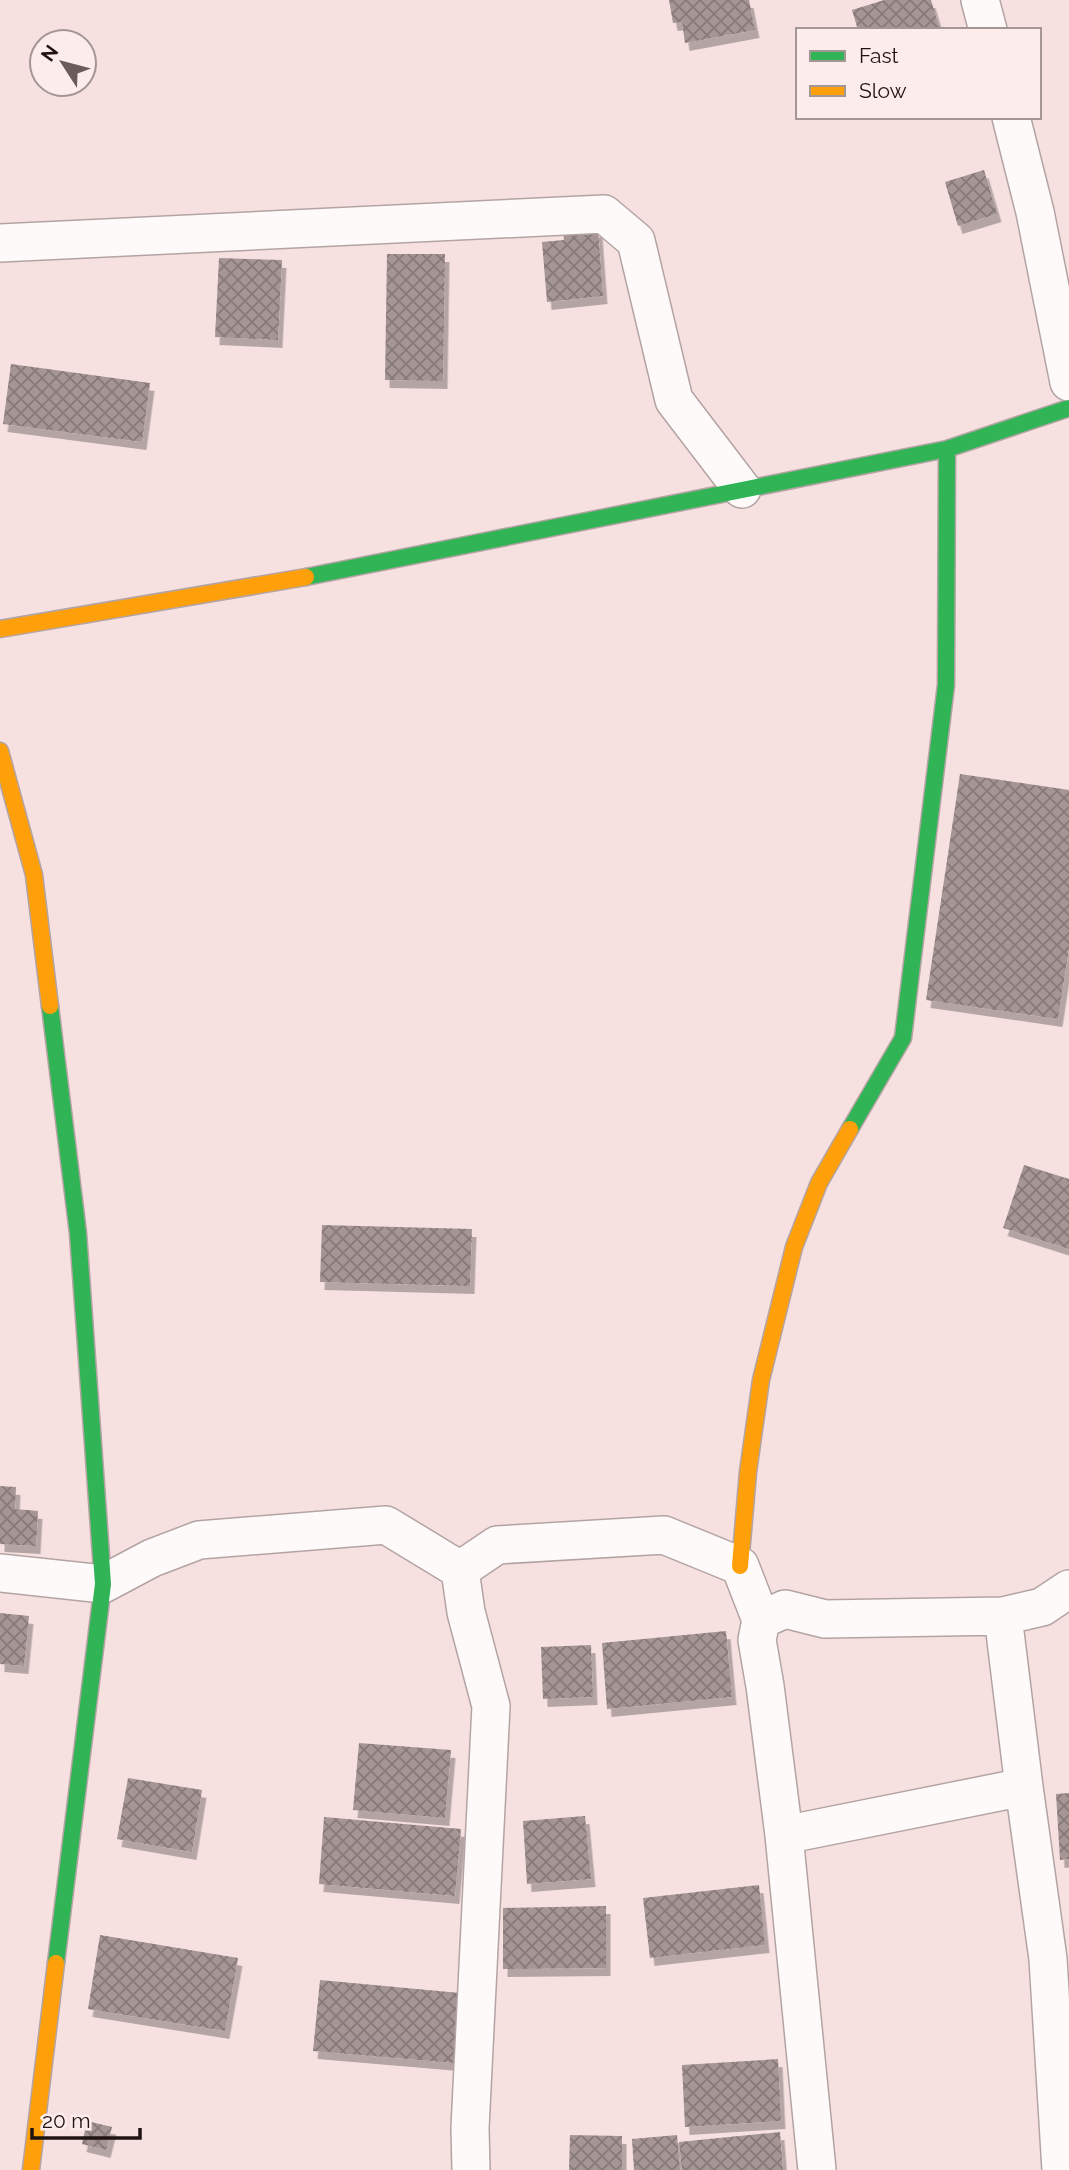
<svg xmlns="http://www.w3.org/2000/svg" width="1069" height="2170" viewBox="0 0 1069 2170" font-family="Raleway,sans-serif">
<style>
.building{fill:url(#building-cross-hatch);filter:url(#shadow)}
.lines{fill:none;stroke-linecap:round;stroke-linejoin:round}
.street-casing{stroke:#b3a4a3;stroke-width:40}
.fast-casing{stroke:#b3a4a3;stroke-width:19}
.slow-casing{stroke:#b3a4a3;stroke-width:19}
.street{stroke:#fefafa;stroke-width:37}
.fast{stroke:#30b455;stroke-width:16}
.slow{stroke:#ff9f0a;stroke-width:16}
</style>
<defs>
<pattern id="building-cross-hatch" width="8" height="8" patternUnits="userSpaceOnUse" patternTransform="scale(1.75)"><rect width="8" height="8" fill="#a59695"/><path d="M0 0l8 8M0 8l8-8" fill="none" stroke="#867978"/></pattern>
<filter id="shadow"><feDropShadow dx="4.5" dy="8" stdDeviation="0" flood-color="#0004"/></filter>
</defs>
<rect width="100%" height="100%" fill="#f6e1e0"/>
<path class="building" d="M 669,0 L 749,0 L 755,30 L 685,43 L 682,22 L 673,23 Z
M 884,0 L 931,0 L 940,30 L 858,30 L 852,10 Z
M 984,170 L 997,214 L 958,226 L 945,182 Z
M 598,229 L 603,296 L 547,302 L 542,242 L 564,240 L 563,233 Z
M 387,254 L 445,254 L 443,381 L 385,380 Z
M 219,258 L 282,260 L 278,340 L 215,337 Z
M 11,364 L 150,383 L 142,442 L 3,424 Z
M 960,774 L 1069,790 L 1069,948 L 1058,1019 L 926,1000 Z
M 1024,1165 L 1069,1179 L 1069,1249 L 1003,1228 Z
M 322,1225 L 472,1229 L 470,1286 L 320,1282 Z
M 0,1486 L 16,1487 L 15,1509 L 38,1511 L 36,1546 L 0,1544 Z
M 0,1613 L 29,1616 L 24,1666 L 0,1664 Z
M 726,1631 L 732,1697 L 607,1709 L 602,1643 Z
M 591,1645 L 593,1697 L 543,1699 L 541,1647 Z
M 359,1743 L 451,1750 L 445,1818 L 353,1810 Z
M 128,1778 L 202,1790 L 192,1852 L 117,1839 Z
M 1069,1793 L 1069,1859 L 1060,1860 L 1056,1794 Z
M 585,1816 L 591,1879 L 527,1884 L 523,1821 Z
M 324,1817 L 461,1829 L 455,1896 L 319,1884 Z
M 759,1885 L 765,1945 L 650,1958 L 643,1898 Z
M 606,1906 L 606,1968 L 503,1969 L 503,1908 Z
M 100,1935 L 238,1958 L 225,2031 L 88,2009 Z
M 320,1980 L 460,1993 L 454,2063 L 313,2051 Z
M 778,2059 L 781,2121 L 685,2127 L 682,2065 Z
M 87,2121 L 112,2127 L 106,2150 L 82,2144 Z
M 780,2132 L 783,2170 L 682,2170 L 679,2142 Z
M 570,2135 L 622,2136 L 622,2170 L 569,2170 Z
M 677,2135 L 680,2170 L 634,2170 L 632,2139 Z"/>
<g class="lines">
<g class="street-casing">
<path id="street" d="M 980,0 L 988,30
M 1011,117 L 1035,212 L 1069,382
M 0,243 L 604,214 L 636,241 L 674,400 L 742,489
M 460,1570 L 497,1545 L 664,1535 L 740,1566 L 761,1620
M 0,1573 L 103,1584 L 152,1558 L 199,1540 L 386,1525 L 460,1570 L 466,1612 L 491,1706 L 470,2128 L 471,2170
M 1003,1616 L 1024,1787 L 1048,1959 L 1061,2170
M 784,1835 L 1024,1787
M 817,2170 L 784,1835 L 765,1686 L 757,1640 L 761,1620 L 785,1609 L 825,1619 L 1003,1616 L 1042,1607 L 1069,1589"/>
</g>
<g class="fast-casing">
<path id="fast" d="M 306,577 L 947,449 L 1069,408
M 50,1006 L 78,1233 L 103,1584 L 56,1963
M 850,1129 L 903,1038 L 946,685 L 947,449"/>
</g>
<g class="slow-casing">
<path id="slow" d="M 0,629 L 306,577
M 0,751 L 34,875 L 50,1006
M 740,1566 L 748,1472 L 761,1380 L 794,1247 L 819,1183 L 850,1129
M 31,2170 L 56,1963"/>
</g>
<use href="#street" class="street"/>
<use href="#fast" class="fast"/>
<use href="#slow" class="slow"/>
</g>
<rect x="796" y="28" width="245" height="91" fill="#fceceb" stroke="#a49695" stroke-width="2"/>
<rect x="810" y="51" width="35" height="10" fill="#30b455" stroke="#a49695" stroke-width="2"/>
<text x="859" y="63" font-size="21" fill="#201413">Fast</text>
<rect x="810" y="86" width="35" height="10" fill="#ff9f0a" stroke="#a49695" stroke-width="2"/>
<text x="859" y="98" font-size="21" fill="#201413">Slow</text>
<g transform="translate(63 63) rotate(306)"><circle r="33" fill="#fceceb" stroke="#a49695" stroke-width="2"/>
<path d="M0-5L12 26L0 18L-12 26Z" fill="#6b5c5b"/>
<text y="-10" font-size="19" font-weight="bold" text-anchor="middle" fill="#201413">N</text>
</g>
<path d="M32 2128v10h108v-10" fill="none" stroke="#201413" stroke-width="3.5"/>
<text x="42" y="2128" font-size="21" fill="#201413" stroke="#fceceb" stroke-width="5" paint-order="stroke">20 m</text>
</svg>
